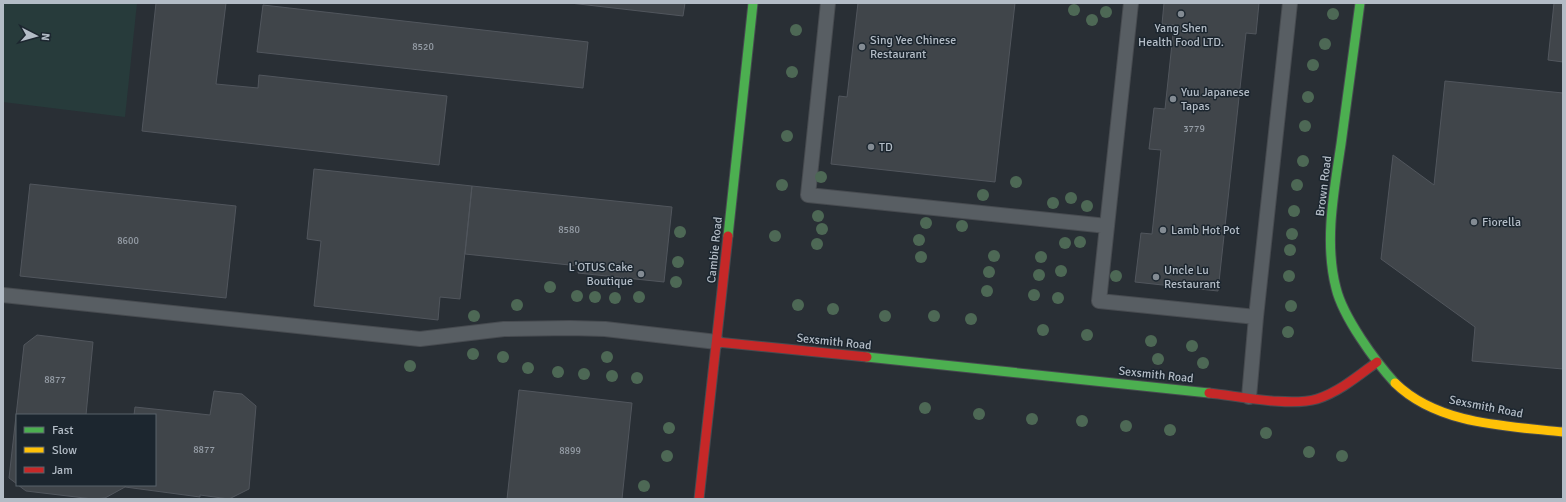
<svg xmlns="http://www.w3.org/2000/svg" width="1566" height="502" viewBox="0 0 1566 502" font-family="Signika,sans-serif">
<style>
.green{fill:#273b3b}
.building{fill:#40454a;stroke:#51565d}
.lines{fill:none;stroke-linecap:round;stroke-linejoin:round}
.lane-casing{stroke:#474b50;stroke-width:16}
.fast-casing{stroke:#474b50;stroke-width:11}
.slow-casing{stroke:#474b50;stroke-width:11}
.jam-casing{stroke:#474b50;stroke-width:11}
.lane{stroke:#585e63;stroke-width:14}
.fast{stroke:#4caf50;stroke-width:9}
.slow{stroke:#ffc107;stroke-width:9}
.jam{stroke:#c62828;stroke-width:9}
.tree{fill:#4d6855}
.poi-dot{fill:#838b93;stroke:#1c262f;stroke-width:1.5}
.labels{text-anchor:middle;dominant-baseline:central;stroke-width:3;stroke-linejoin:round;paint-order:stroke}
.number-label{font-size:10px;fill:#969ea7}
.poi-label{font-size:12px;fill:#b3bcc6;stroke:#1c262f;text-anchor:start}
.street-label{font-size:12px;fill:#b3bcc6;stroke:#1c262f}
</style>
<rect width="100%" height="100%" fill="#292f35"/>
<path class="green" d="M 3,3 L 137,3 L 125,117 L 3,102 Z"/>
<path class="building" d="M 156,3 L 226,3 L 216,84 L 258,88 L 259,75 L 447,96 L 439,165 L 142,131 Z
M 570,3 L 685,3 L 683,16 Z
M 858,3 L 1015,3 L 995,182 L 831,164 L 839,96 L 847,97 Z
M 1164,3 L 1259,3 L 1256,34 L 1246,33 L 1218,291 L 1135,282 L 1141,233 L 1152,234 L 1161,150 L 1149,149 L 1154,108 L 1165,109 L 1174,25 L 1162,24 Z
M 1554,3 L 1563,3 L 1563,62 L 1548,60 Z
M 263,5 L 588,42 L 583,88 L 257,52 Z
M 1445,81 L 1563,93 L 1563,369 L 1472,361 L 1475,327 L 1381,259 L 1393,155 L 1434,185 Z
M 314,169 L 472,186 L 460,299 L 440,297 L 438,320 L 314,306 L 321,241 L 307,239 Z
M 30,184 L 236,206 L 226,298 L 20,276 Z
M 472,186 L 672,207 L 664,282 L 578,273 L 579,266 L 465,254 Z
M 37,335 L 93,342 L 86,415 L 17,415 L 17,484 L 9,478 L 24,345 Z
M 519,390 L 632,403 L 622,499 L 507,499 Z
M 214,391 L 242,394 L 256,406 L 249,489 L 229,499 L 200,495 L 200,497 L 125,487 L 126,485 L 155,485 L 155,415 L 134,415 L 135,407 L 210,415 Z
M 18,485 L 126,485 L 125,487 L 105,498 L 93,499 L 26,491 Z"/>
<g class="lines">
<g class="lane-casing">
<path id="lane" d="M 828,3 L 808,195 L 1107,226 L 1131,3
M 1107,226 L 1099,301 L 1256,317 L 1290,3
M 3,295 L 420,339 L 504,329 L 570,328 L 605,329 L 717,342
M 1249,397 L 1256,317"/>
</g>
<g class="fast-casing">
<path id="fast" d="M 1360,3 C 1354,50 1347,97 1341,144 C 1334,191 1324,242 1336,288 C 1343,317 1375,361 1395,383
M 728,236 L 753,3
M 867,357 L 1209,393"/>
</g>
<g class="slow-casing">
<path id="slow" d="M 1395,383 C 1438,425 1507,426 1563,432"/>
</g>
<g class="jam-casing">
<path id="jam" d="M 717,342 L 867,357
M 1209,393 C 1238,396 1290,407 1317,399 C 1339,392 1358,376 1377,362
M 699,499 L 728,236"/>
</g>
<use href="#lane" class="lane"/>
<use href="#fast" class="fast"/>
<use href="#slow" class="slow"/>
<use href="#jam" class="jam"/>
</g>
<g class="tree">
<circle cx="1074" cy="10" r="6"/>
<circle cx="1106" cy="12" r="6"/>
<circle cx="1333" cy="14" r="6"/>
<circle cx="1092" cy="20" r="6"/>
<circle cx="796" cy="30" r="6"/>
<circle cx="1325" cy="44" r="6"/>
<circle cx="1313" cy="65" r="6"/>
<circle cx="792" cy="72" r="6"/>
<circle cx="1308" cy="97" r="6"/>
<circle cx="1305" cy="126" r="6"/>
<circle cx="787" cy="136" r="6"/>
<circle cx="1303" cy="161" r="6"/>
<circle cx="821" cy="177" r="6"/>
<circle cx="1016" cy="182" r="6"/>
<circle cx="782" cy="185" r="6"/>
<circle cx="1297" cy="185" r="6"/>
<circle cx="983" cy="195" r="6"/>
<circle cx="1071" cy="198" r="6"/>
<circle cx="1053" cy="203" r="6"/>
<circle cx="1087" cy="206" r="6"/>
<circle cx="1294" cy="211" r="6"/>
<circle cx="818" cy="216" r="6"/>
<circle cx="926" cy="223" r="6"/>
<circle cx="962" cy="226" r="6"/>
<circle cx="822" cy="229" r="6"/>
<circle cx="680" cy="232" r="6"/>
<circle cx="1292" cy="234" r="6"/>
<circle cx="775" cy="236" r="6"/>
<circle cx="919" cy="240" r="6"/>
<circle cx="1080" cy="242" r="6"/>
<circle cx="1065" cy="243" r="6"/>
<circle cx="817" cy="244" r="6"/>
<circle cx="1290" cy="250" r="6"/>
<circle cx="994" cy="256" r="6"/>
<circle cx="921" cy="257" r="6"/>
<circle cx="1041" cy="257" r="6"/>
<circle cx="678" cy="262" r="6"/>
<circle cx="1061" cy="271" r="6"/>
<circle cx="989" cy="272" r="6"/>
<circle cx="1039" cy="275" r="6"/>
<circle cx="1116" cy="276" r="6"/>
<circle cx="1289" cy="276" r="6"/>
<circle cx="676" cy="282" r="6"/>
<circle cx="550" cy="287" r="6"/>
<circle cx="987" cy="291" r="6"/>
<circle cx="1034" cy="295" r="6"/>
<circle cx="577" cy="296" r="6"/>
<circle cx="595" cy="297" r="6"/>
<circle cx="639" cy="297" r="6"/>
<circle cx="615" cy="298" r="6"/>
<circle cx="1058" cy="298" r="6"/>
<circle cx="517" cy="305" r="6"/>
<circle cx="798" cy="305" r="6"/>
<circle cx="1291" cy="306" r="6"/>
<circle cx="833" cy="309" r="6"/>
<circle cx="474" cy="316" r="6"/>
<circle cx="885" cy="316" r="6"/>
<circle cx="934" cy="316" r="6"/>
<circle cx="971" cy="319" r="6"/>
<circle cx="1043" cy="330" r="6"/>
<circle cx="1288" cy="332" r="6"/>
<circle cx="1087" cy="335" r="6"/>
<circle cx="1151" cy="341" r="6"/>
<circle cx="1192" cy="346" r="6"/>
<circle cx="473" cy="354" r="6"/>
<circle cx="503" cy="357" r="6"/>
<circle cx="607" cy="357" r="6"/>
<circle cx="1158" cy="359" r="6"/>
<circle cx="1203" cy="363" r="6"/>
<circle cx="410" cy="366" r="6"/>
<circle cx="528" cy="368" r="6"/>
<circle cx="558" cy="372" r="6"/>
<circle cx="584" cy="374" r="6"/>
<circle cx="612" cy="376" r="6"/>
<circle cx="637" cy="378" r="6"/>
<circle cx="925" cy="408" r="6"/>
<circle cx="979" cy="414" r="6"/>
<circle cx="1032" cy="419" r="6"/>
<circle cx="1082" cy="421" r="6"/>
<circle cx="1126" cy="426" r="6"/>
<circle cx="669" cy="428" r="6"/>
<circle cx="1170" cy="430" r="6"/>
<circle cx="1266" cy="433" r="6"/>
<circle cx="1309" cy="452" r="6"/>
<circle cx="667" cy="456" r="6"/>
<circle cx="1342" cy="456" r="6"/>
<circle cx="644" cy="486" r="6"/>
</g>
<g class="poi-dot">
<circle cx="1181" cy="14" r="4"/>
<circle cx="862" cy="47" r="4"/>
<circle cx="1173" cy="99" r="4"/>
<circle cx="871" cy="147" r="4"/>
<circle cx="1474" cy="222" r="4"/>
<circle cx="1163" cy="230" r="4"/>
<circle cx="641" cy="274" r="4"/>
<circle cx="1156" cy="277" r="4"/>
</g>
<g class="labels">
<g class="number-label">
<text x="423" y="47">8520</text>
<text x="1194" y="129">3779</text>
<text x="569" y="230">8580</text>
<text x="128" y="241">8600</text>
<text x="55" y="380">8877</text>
<text x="204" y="450">8877</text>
<text x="570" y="451">8899</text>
</g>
<g class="poi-label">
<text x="1181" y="28" text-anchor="middle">Yang Shen<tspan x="1181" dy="14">Health Food LTD.</tspan></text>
<text x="870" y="40">Sing Yee Chinese<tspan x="870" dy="14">Restaurant</tspan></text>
<text x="1181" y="92">Yuu Japanese<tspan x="1181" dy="14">Tapas</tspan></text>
<text x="879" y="147">TD</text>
<text x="1482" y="222">Fiorella</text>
<text x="1171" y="230">Lamb Hot Pot</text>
<text x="633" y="267" text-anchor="end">L'OTUS Cake<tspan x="633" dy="14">Boutique</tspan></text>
<text x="1164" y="270">Uncle Lu<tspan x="1164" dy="14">Restaurant</tspan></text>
</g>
<g class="street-label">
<text transform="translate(1324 186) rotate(-83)">Brown Road</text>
<text transform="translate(715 250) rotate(-84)">Cambie Road</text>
<text transform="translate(834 342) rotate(6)">Sexsmith Road</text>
<text transform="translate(1156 375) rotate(6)">Sexsmith Road</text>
<text transform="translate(1486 407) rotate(11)">Sexsmith Road</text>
</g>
</g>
<rect width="1566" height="502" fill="none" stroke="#b3bcc6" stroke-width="8"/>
<rect x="16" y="414" width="140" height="72" fill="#1c262f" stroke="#58626b"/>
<rect x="24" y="427" width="20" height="6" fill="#4caf50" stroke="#58626b"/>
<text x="52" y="434" font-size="12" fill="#b3bcc6">Fast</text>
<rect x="24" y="447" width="20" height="6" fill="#ffc107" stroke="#58626b"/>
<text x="52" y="454" font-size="12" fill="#b3bcc6">Slow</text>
<rect x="24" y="467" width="20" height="6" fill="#c62828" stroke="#58626b"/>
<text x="52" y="474" font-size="12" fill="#b3bcc6">Jam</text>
<g transform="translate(36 36) rotate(96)" stroke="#1c262f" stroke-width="3" paint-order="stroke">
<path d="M0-3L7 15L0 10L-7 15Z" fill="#b3bcc6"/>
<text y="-6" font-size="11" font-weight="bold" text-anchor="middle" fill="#b3bcc6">N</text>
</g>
</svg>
